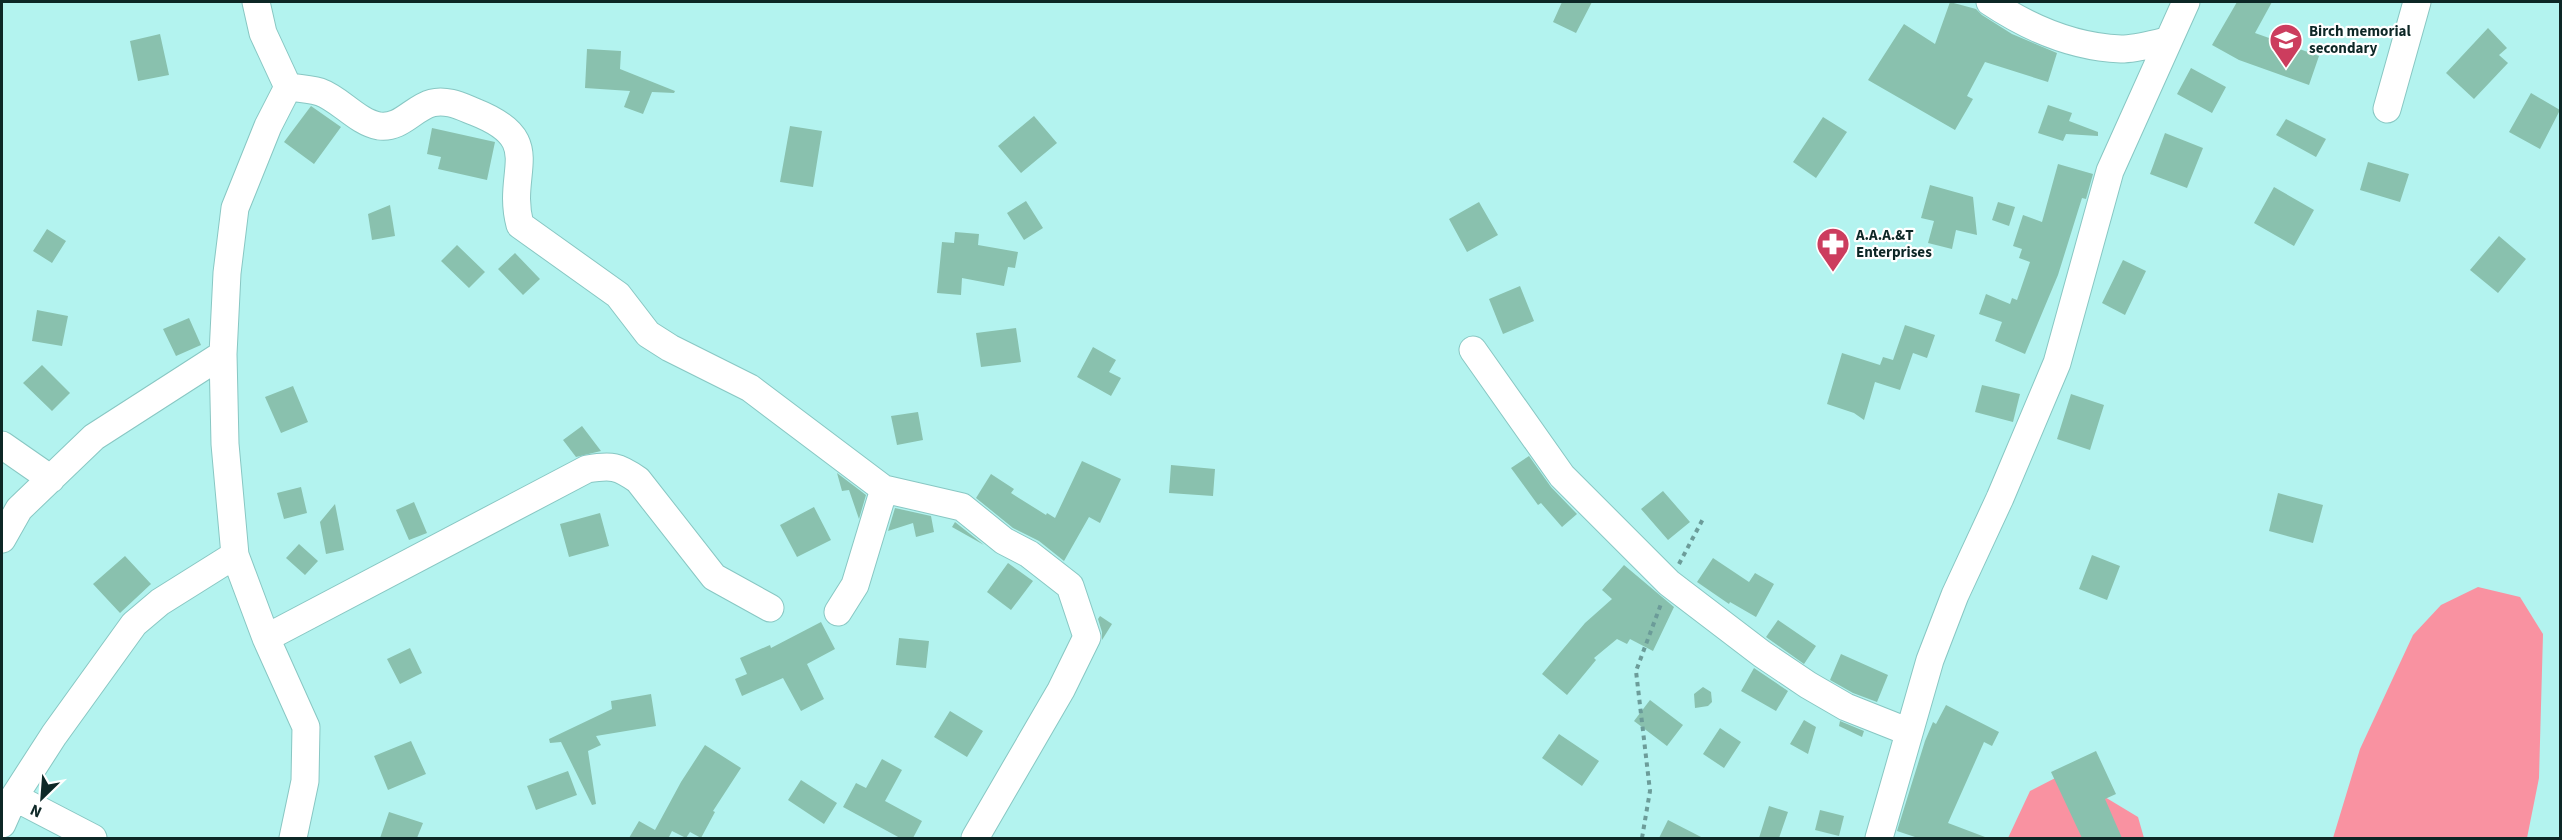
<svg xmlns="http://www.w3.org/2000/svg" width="2562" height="840" viewBox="0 0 2562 840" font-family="'Source Sans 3',sans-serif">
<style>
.forest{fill:#f992a1}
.building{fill:#89c1ae}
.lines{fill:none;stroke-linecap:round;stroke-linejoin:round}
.minor-casing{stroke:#88c7c3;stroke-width:29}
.path{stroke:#6c9c99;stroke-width:4;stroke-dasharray:4.5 4.5;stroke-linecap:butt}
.minor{stroke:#fff;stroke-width:27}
.labels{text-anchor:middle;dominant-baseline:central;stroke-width:4.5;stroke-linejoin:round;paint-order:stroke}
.poi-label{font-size:15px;font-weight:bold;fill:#0d2726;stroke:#fff;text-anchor:start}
</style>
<rect width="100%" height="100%" fill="#b3f3ef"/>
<path class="forest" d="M 2478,587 L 2520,597 L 2543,634 L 2539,778 L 2527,838 L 2333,838 L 2360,749 L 2413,635 L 2441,605 Z
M 2065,773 L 2138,817 L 2144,838 L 2008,838 L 2030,791 Z"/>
<path class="building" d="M 1562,2 L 1592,2 L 1576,33 L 1553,22 Z
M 1950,2 L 1976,9 L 1982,15 L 2012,34 L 2057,53 L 2048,82 L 1985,62 L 1967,96 L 1973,99 L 1955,130 L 1868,80 L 1904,24 L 1935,44 Z
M 2237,2 L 2272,2 L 2255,33 L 2319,56 L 2309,85 L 2239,60 L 2212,45 Z
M 2488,28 L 2507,48 L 2499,55 L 2508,63 L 2474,99 L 2446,73 Z
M 160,34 L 169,75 L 138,81 L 130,41 Z
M 587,49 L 621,51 L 620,69 L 675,91 L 674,93 L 652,92 L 643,114 L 624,107 L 630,91 L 585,88 Z
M 2191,68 L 2226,87 L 2212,113 L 2177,94 Z
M 2531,93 L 2560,110 L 2540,149 L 2509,132 Z
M 2048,105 L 2072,113 L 2069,121 L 2098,132 L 2098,136 L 2066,134 L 2063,141 L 2038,133 Z
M 311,106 L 341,127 L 314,164 L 284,142 Z
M 1034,116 L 1057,143 L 1021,173 L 998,146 Z
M 1823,117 L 1847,132 L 1816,178 L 1793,162 Z
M 2286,119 L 2326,139 L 2316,157 L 2276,135 Z
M 790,126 L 822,131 L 813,187 L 780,182 Z
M 432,128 L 495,142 L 487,180 L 438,169 L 441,157 L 427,154 Z
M 2165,133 L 2203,148 L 2187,188 L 2150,174 Z
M 2368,162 L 2409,174 L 2400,202 L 2360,190 Z
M 2058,164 L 2093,174 L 2086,199 L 2082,198 L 2058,275 L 2025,354 L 1995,341 L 2002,322 L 1979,314 L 1986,294 L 2010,304 L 2012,298 L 2017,300 L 2030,262 L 2019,258 L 2022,249 L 2013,246 L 2023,215 L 2042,222 Z
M 1930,185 L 1973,197 L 1977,235 L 1956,230 L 1952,249 L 1928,243 L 1934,221 L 1921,218 Z
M 2274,187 L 2314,210 L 2294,246 L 2254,223 Z
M 1026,201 L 1043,228 L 1024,240 L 1007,213 Z
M 1479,202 L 1498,235 L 1467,252 L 1449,219 Z
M 1998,202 L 2015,207 L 2009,226 L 1992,220 Z
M 390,205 L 395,236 L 372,240 L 368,214 Z
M 47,229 L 66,241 L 52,263 L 33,251 Z
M 955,232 L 979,234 L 978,245 L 1018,252 L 1015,268 L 1008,267 L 1004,286 L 962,278 L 961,295 L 937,293 L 942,242 L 954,243 Z
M 2499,236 L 2526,259 L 2498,293 L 2470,270 Z
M 457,245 L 485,272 L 469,288 L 441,261 Z
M 515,253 L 540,279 L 523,295 L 498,269 Z
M 2123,260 L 2146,271 L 2125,315 L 2102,303 Z
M 1520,286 L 1534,321 L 1503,334 L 1489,299 Z
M 37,310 L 68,316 L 62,346 L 32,341 Z
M 189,318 L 201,345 L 176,356 L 163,329 Z
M 1905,325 L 1935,335 L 1927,358 L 1913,353 L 1900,390 L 1875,382 L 1864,420 L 1854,413 L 1827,404 L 1842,353 L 1880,365 L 1883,357 L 1893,360 Z
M 1016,328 L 1021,362 L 981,367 L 976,333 Z
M 1093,347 L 1116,360 L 1109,372 L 1121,378 L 1111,396 L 1077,377 Z
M 42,365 L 70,393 L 52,411 L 23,383 Z
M 1982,385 L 2020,394 L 2013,422 L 1975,412 Z
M 293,386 L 308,422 L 281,433 L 265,397 Z
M 2071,394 L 2104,405 L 2090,450 L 2057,439 Z
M 918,412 L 923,440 L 897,445 L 891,416 Z
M 582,426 L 601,451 L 576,457 L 563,440 Z
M 1529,456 L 1551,487 L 1577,514 L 1562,527 L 1541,503 L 1538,505 L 1511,468 Z
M 1082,461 L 1121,479 L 1100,523 L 1089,517 L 1064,561 L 1039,541 L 1013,528 L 976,498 L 991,474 L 1014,489 L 1011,493 L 1046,515 L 1047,513 L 1055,518 Z
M 1171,465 L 1215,469 L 1213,496 L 1169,493 Z
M 837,473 L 866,495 L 859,519 L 849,490 L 842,491 Z
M 301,487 L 307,513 L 284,519 L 277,493 Z
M 1663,491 L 1690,522 L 1668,540 L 1641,509 Z
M 2278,493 L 2323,505 L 2313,543 L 2269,531 Z
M 414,502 L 427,533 L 409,540 L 396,510 Z
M 335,504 L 344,550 L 326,554 L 320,522 Z
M 814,507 L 831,540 L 797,557 L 780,525 Z
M 895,508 L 931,516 L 934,532 L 916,537 L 913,523 L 888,531 Z
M 600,513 L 609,546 L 569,557 L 560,524 Z
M 955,522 L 984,545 L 952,527 Z
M 299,544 L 318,561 L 305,575 L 286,558 Z
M 2092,555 L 2120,566 L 2107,600 L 2079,589 Z
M 125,556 L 151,584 L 120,613 L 93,584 Z
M 1713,558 L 1749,582 L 1755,573 L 1774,584 L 1756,617 L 1730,602 L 1729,604 L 1697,582 Z
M 1008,563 L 1033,581 L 1011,610 L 987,592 Z
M 1624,565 L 1674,607 L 1653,651 L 1630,639 L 1627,644 L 1617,639 L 1594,658 L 1596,660 L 1567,695 L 1542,674 L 1585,623 L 1612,599 L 1602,590 Z
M 1100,616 L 1112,624 L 1102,640 L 1102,632 L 1098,619 Z
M 1778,620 L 1816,646 L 1804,664 L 1766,637 Z
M 821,622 L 835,649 L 807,664 L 824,699 L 801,711 L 783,678 L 742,696 L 735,679 L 747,674 L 740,658 L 770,645 L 771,648 Z
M 899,638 L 929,641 L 926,668 L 896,665 Z
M 410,648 L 422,673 L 400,684 L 387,659 Z
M 1841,654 L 1888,675 L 1877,702 L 1853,693 L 1830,680 Z
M 1754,668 L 1788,691 L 1776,711 L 1741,691 Z
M 1703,687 L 1711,692 L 1712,702 L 1708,706 L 1695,708 L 1694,694 Z
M 651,694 L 656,726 L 596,736 L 601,745 L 588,751 L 596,804 L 592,805 L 561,742 L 550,743 L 549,739 L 612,709 L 611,701 Z
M 1650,700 L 1683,725 L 1667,746 L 1634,721 Z
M 1946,705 L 1999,732 L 1992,746 L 1984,742 L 1948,823 L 1985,837 L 1985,838 L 1918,838 L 1897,831 L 1925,741 L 1933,722 L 1936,724 Z
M 950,711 L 983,731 L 967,757 L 934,737 Z
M 1804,720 L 1816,727 L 1808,754 L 1790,744 Z
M 1840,721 L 1864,731 L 1862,737 L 1839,726 Z
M 1720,728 L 1741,742 L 1724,768 L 1703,754 Z
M 1559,734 L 1599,761 L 1582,786 L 1542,758 Z
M 411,741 L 426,774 L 388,790 L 374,756 Z
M 705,745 L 741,768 L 713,811 L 715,812 L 701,838 L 690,832 L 686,838 L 672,831 L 669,837 L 672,838 L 629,838 L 639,821 L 655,830 L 681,782 Z
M 2096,751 L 2116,794 L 2105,799 L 2122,838 L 2082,838 L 2051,772 Z
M 882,759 L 902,770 L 885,801 L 922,821 L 913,838 L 900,838 L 843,807 L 856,783 L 866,788 Z
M 568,771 L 577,795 L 536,810 L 527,786 Z
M 801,780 L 837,803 L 824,824 L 788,800 Z
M 1769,806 L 1788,812 L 1779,838 L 1759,838 Z
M 1820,810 L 1844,816 L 1839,836 L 1815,830 Z
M 389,812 L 423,823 L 417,838 L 380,838 Z
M 1668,820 L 1703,838 L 1659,838 Z"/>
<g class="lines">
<g class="minor-casing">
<path id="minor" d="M 256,2 L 263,33 L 288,87 L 268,126 L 235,208 L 227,273 L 223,354 L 225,444 L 235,555 L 266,638 L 306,727 L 305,781 L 293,838
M 1990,2 C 2029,28 2073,47 2121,49 C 2135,49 2153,44 2167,41
M 288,87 C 298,88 310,89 320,92 C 340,99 357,122 379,126 C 401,129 413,108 432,103 C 447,99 462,107 475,112 C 548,141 505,170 520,225 L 618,295 L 648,334 L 670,348 L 750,388 L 884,489 L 962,507 L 1004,541 L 1029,554 L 1070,586 L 1087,637 L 1061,690 L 975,838
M 2387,109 L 2417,2
M 1473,350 L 1562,476 L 1669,583 L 1762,654 L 1808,685 L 1846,707 L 1909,732
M 2,445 L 51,479
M 2,539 L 19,509 L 94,437 L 223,354
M 838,612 L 855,585 L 884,489
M 266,638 L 587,469 C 612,465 618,466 638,480 L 714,577 L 770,608
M 14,797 L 93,838
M 2,824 L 14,797 L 54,735 L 134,624 L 160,602 L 235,555
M 1879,838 L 1930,660 L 1955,595 L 2000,498 L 2057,363 L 2110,171 L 2186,2"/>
</g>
<path class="path" d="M 1679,564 L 1704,517
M 1642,838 L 1650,791 L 1636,671 L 1661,604"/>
<use href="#minor" class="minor"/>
</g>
<defs>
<g id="school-pin" transform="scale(1.725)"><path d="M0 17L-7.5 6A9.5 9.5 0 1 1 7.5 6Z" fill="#cc3d5e" stroke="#fff"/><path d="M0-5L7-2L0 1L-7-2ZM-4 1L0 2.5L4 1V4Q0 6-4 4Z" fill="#fff"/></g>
<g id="pharmacy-pin" transform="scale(1.725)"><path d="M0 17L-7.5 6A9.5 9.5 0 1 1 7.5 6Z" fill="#cc3d5e" stroke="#fff"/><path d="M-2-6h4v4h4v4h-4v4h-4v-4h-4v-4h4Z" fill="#fff"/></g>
</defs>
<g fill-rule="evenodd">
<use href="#school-pin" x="2286" y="40"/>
<use href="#pharmacy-pin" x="1833" y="244"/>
</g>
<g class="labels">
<g class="poi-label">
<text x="2309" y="31">Birch memorial<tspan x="2309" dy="17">secondary</tspan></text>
<text x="1856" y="235">A.A.A.&amp;T<tspan x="1856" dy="17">Enterprises</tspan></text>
</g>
</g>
<rect width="2562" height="840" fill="none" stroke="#0d2726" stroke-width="6"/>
<g transform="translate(42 798) rotate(205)" stroke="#ffffff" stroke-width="4.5" paint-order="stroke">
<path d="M0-4.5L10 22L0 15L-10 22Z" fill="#0d2726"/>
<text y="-9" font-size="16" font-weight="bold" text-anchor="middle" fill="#0d2726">N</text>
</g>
</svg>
